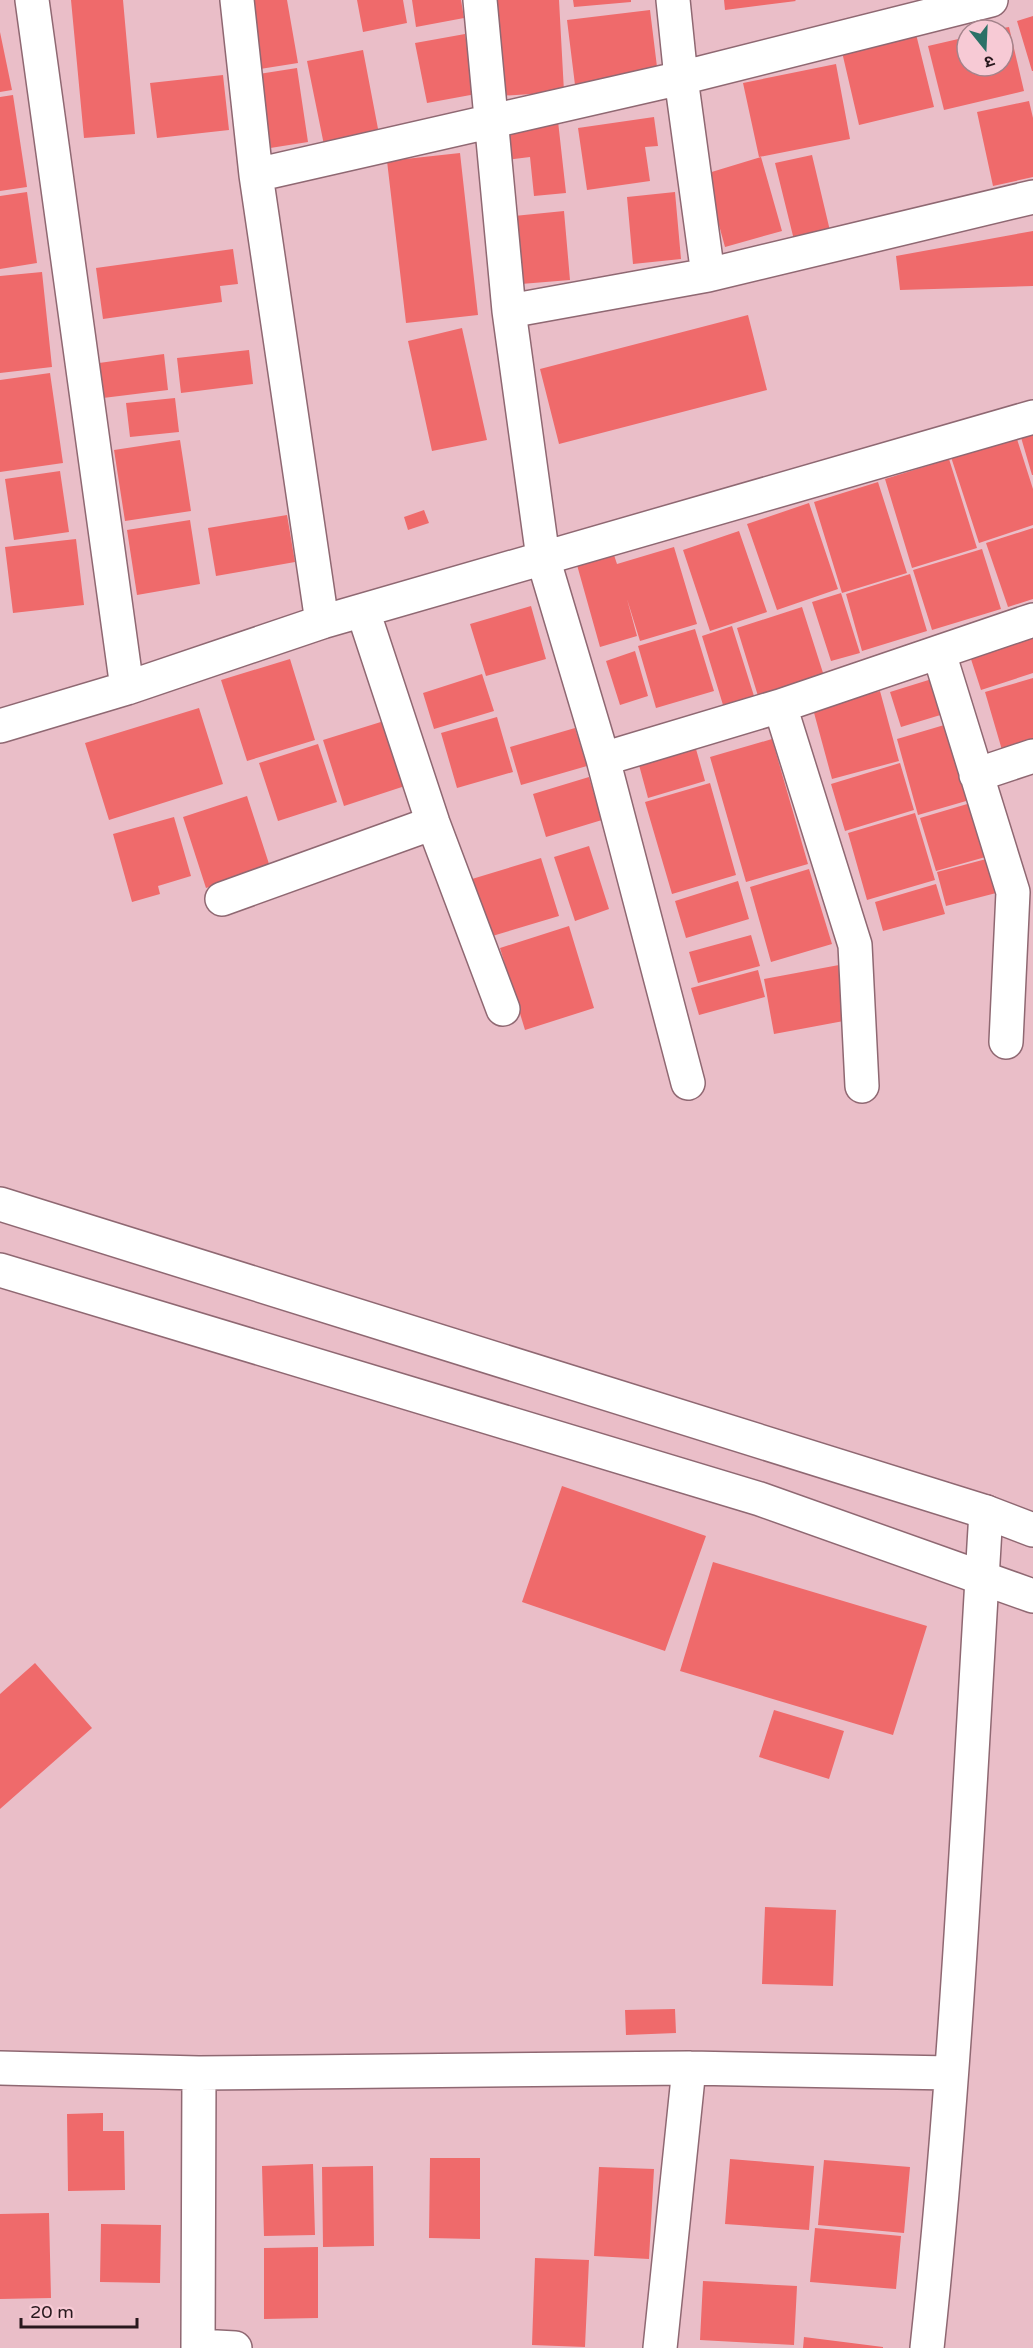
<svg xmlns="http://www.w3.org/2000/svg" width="1033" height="2348" viewBox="0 0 1033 2348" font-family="'Varela Round','Noto Sans Devanagari',sans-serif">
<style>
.building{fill:#ef6a6b}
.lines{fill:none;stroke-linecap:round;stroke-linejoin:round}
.minor-casing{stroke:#8f6872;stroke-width:36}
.tertiary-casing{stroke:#8f6872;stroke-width:36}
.minor{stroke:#fff;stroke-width:33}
.tertiary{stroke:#fff;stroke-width:33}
</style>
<rect width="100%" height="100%" fill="#eabec8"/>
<path class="building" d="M 71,0 L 123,0 L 135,134 L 84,138 Z
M 248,0 L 287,0 L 298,63 L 260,69 Z
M 357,0 L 403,0 L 407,23 L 363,32 Z
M 412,0 L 461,0 L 464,18 L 416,27 Z
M 493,0 L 559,0 L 564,92 L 498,96 Z
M 573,0 L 631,0 L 631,2 L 574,7 Z
M 724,0 L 795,0 L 796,1 L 725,10 Z
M 650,10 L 658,75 L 575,85 L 567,20 Z
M 1033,16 L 1033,71 L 1032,71 L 1017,21 Z
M 1009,27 L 1024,91 L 944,110 L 928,46 L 967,37 L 967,66 L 1003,66 L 1003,28 Z
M 0,32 L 12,90 L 0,92 Z
M 465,34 L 476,94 L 427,103 L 415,43 Z
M 916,34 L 934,107 L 859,125 L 842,52 Z
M 363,50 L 379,134 L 324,145 L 307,61 Z
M 836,64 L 850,139 L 759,157 L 743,83 Z
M 297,68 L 308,142 L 264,149 L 253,75 Z
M 223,75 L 229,130 L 157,138 L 150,83 Z
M 13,95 L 27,187 L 0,191 L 0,97 Z
M 1029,101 L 1033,118 L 1033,177 L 993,186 L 977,112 Z
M 654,117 L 658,146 L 645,147 L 650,181 L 587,190 L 578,128 Z
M 558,121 L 566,193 L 534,196 L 530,157 L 505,160 L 502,128 Z
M 460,153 L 478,315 L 406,323 L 387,161 Z
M 812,155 L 831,235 L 795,244 L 775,163 Z
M 761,157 L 782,231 L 725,247 L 705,174 Z
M 27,192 L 37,263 L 0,269 L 0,196 Z
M 675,192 L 681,259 L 633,264 L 627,197 Z
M 564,211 L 570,280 L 521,284 L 514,216 Z
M 1033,231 L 1033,286 L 900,290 L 896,256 Z
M 233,249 L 238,284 L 220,286 L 222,302 L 103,319 L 96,268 Z
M 42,272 L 52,367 L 0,373 L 0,276 Z
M 748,315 L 767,390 L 559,444 L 540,369 Z
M 462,328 L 487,440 L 432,451 L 408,341 Z
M 249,350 L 253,384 L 181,393 L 177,358 Z
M 164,354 L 168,390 L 103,398 L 99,363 Z
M 50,373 L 63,463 L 0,472 L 0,380 Z
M 175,398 L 179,432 L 130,437 L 126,403 Z
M 1033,430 L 1033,475 L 1032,475 L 1020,434 Z
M 1016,436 L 1033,489 L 1033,525 L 979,543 L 951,457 Z
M 180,440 L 191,511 L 125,521 L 114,450 Z
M 949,459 L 977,548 L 912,568 L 885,479 Z
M 60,471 L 69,532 L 14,540 L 5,479 Z
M 878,482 L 907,573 L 842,593 L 814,502 Z
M 809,503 L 838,589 L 777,610 L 747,524 Z
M 424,510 L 429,523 L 408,530 L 404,517 Z
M 287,515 L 295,562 L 216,576 L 208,528 Z
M 190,520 L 200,584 L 137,595 L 127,530 Z
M 1033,528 L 1033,599 L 1008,607 L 986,543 Z
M 739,531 L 767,612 L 710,631 L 683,550 Z
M 76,539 L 84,605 L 13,613 L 5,547 Z
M 674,547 L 697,624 L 640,641 L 627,599 L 637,636 L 600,647 L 577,565 L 614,555 L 617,564 Z
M 982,549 L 1001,609 L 932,630 L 913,570 Z
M 910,574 L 927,631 L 862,651 L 846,594 Z
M 841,593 L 860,653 L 831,661 L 812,602 Z
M 531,606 L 546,659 L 486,676 L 470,624 Z
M 802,607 L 824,676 L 758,696 L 737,628 Z
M 732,626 L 754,696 L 723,705 L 702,636 Z
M 695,629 L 714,691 L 656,708 L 638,646 Z
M 1033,632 L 1033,673 L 981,690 L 969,653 Z
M 635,651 L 648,696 L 620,705 L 606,661 Z
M 290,659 L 315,740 L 247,761 L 221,680 Z
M 482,674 L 494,711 L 434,729 L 423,693 Z
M 935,678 L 947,713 L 901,727 L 890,692 Z
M 1033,678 L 1033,741 L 1002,750 L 985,692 Z
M 880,691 L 899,761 L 832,779 L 813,709 Z
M 199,708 L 223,784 L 109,820 L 85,743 Z
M 497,717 L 513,772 L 457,788 L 441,733 Z
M 384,721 L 405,786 L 344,806 L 323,740 Z
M 951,723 L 973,799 L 918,815 L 897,739 Z
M 575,728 L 587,766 L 521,785 L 510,747 Z
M 772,739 L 808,864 L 746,882 L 710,757 Z
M 318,744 L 337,802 L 278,821 L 259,763 Z
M 696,749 L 705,781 L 648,798 L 639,765 Z
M 900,763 L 914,810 L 845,831 L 831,784 Z
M 589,777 L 602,820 L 546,837 L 533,794 Z
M 710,783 L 736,875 L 672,894 L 645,802 Z
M 247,796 L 270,867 L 206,888 L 183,817 Z
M 974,802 L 989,856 L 936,871 L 920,818 Z
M 915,813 L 935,880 L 867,900 L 848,833 Z
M 174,817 L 191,876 L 158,886 L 160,894 L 132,902 L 113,834 Z
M 589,846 L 609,909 L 575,921 L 554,857 Z
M 541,858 L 559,916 L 489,937 L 472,879 Z
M 990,858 L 1000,892 L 946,906 L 937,872 Z
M 809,869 L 832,944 L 771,962 L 750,887 Z
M 738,881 L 749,919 L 686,938 L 675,901 Z
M 936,884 L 945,914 L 883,931 L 875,902 Z
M 569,926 L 594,1008 L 525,1030 L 500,948 Z
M 751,935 L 760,966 L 698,983 L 689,952 Z
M 839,965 L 849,1020 L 774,1034 L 764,979 Z
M 758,970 L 765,997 L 699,1015 L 691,988 Z
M 562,1486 L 706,1536 L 665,1651 L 522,1602 Z
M 713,1562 L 927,1626 L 893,1735 L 680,1671 Z
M 35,1663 L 92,1728 L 0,1809 L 0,1694 Z
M 774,1710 L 844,1731 L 829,1779 L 759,1757 Z
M 765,1907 L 836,1910 L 833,1986 L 762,1984 Z
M 675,2009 L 676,2033 L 626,2035 L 625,2010 Z
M 103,2113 L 103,2131 L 124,2131 L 125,2190 L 68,2191 L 67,2114 Z
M 430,2158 L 480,2158 L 480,2239 L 429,2238 Z
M 730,2159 L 814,2166 L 809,2230 L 725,2224 Z
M 824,2160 L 910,2167 L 904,2233 L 818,2225 Z
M 313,2164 L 315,2235 L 264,2236 L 262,2166 Z
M 373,2166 L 374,2246 L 323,2247 L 322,2167 Z
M 599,2167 L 654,2169 L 649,2259 L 594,2256 Z
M 49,2213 L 51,2298 L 0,2299 L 0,2214 Z
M 101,2224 L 161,2225 L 160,2283 L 100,2282 Z
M 815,2228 L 901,2236 L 896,2289 L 810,2282 Z
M 318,2247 L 318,2318 L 264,2319 L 264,2248 Z
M 535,2258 L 589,2260 L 585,2347 L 532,2345 Z
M 703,2281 L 797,2286 L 794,2345 L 700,2340 Z
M 804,2337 L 883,2347 L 883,2348 L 803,2348 Z"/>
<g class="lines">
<g class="minor-casing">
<path id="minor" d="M 32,0 L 127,688
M 237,0 L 256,175 L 322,622
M 480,0 L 509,311 L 543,558 L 603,759 L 688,1083
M 673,0 L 681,78 L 708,275
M 256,175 L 681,78 L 991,0
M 509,311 L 708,275 L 1033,197
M 363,611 L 433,823 L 503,1009
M 939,653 L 1013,892 L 1006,1042
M 780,706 L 855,945 L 862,1086
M 0,726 L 127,688 L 322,622 L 1033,417
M 603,759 L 780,706 L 1033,620
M 976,775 L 1033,756
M 222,899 L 433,823
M 0,2068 L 199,2073 L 689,2068 L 951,2073
M 198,2346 L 235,2348
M 198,2348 L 199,2073
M 660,2348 L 689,2068
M 927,2348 C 957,2070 969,1791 986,1512"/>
</g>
<g class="tertiary-casing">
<path id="tertiary" d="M 0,1204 L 986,1512 L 1033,1530
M 0,1270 L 760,1499 L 1033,1596"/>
</g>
<use href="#minor" class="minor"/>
<use href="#tertiary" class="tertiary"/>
</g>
<g transform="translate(985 48) rotate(162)"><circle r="28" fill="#f7cad5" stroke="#a4838b" stroke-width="1.5"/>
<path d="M0-4.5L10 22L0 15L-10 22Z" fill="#2b7167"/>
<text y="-9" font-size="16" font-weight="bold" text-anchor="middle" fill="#28181d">उ</text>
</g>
<path d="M21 2318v9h116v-9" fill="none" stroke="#28181d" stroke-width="3"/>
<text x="30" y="2318" font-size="18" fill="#28181d" stroke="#f7cad5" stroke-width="4.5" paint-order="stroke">20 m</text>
</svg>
